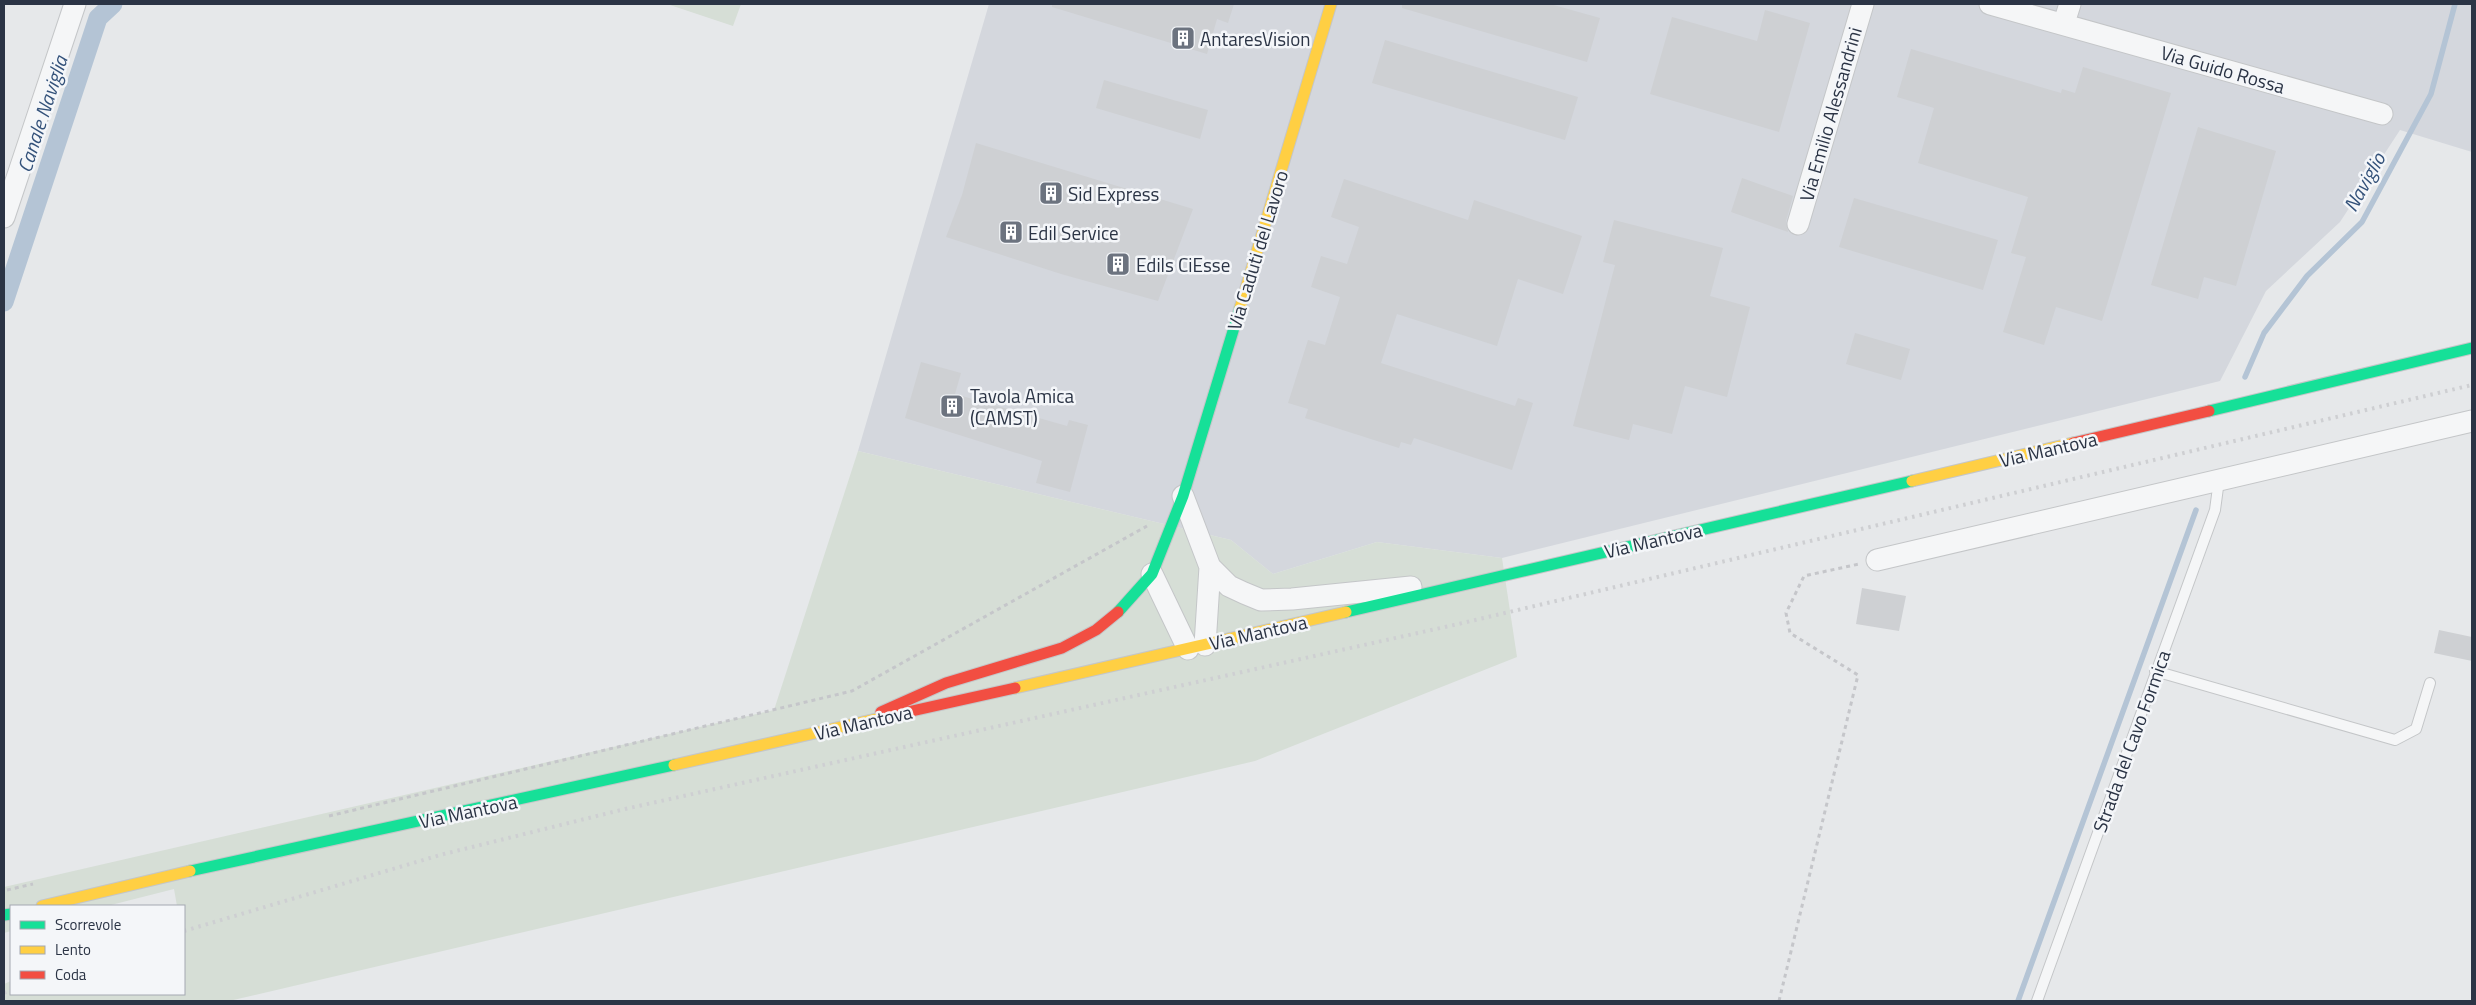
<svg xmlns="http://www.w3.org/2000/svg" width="2476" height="1005" viewBox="0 0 2476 1005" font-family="'Titillium Web',sans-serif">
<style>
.built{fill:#d4d7dd}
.green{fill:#d6ded6}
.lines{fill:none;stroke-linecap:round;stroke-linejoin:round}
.stream{stroke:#b4c4d5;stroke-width:5.5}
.canal{stroke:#b4c4d5;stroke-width:19}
.building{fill:#ced0d3}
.lane-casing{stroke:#c4c6c8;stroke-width:12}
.street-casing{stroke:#c4c6c8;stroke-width:23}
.fast-casing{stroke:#c4c6c8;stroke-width:13}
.slow-casing{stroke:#c4c6c8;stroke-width:13}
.jam-casing{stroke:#c4c6c8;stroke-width:13}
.path{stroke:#c5c6ca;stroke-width:3;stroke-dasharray:4 4;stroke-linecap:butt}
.lane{stroke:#f5f6f7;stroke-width:10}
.street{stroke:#f5f6f7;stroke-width:21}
.fast{stroke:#16e098;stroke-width:11}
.slow{stroke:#ffcf43;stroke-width:11}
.jam{stroke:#f24e42;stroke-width:11}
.rail{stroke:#cecfd2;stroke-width:4;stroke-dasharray:2.5 5;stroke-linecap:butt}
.labels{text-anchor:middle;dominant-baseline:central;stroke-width:5;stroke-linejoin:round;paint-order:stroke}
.poi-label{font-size:19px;fill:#2b3445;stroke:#f4f6f9;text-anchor:start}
.street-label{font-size:19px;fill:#2b3445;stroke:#f4f6f9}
.water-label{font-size:20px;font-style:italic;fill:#34527a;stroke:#f4f6f9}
</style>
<rect width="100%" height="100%" fill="#e6e8ea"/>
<path class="built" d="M 989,4 L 2472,4 L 2472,152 L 2400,130 L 2340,222 L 2266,291 L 2220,381 L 1502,558 L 1377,542 L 1273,574 L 1231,540 L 858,451 Z"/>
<path class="green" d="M 667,4 L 741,4 L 733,26 Z
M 858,451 L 1231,540 L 1273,574 L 1377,542 L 1502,558 L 1517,657 L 1255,761 L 229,1001 L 4,1001 L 4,984 L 11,981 L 11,994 L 184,994 L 184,906 L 177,906 L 174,889 L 107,906 L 11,906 L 11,931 L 4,933 L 4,887 L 774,710 Z"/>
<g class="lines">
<path class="stream" d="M 2245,377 L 2264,333 L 2307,276 L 2362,222 L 2431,94 L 2455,4
M 2018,1001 L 2196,510"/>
<path class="canal" d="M 4,302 L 98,18 L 113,4"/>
</g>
<path class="building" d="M 1052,4 L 1234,4 L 1228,23 L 1217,19 L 1207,54 L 1052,7 Z
M 1402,4 L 1550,4 L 1600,18 L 1587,62 L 1402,8 Z
M 1765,10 L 1810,23 L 1779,132 L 1650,94 L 1672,17 L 1757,41 Z
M 1385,40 L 1578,97 L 1565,140 L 1372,83 Z
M 1911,49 L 2061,93 L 2062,89 L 2075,93 L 2083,67 L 2171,93 L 2102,321 L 2056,307 L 2044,345 L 2003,332 L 2026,257 L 2011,253 L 2028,197 L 1918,163 L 1934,108 L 1897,97 Z
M 1104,80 L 1208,110 L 1200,139 L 1096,108 Z
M 2198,127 L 2276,151 L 2236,286 L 2204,277 L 2198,299 L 2151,285 Z
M 976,143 L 1193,209 L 1158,301 L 1061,274 L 946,237 L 962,195 Z
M 1742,178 L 1793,196 L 1786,221 L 1788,232 L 1731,212 Z
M 1344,179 L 1468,220 L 1474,200 L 1582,236 L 1563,294 L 1518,279 L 1497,346 L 1397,314 L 1381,363 L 1515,406 L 1518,398 L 1533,403 L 1512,470 L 1414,438 L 1411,445 L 1401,442 L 1399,448 L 1305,418 L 1308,409 L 1288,403 L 1308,340 L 1325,345 L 1340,297 L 1311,287 L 1321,256 L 1347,264 L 1359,227 L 1331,217 Z
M 1854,198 L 1998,240 L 1983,290 L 1839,247 Z
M 1614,220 L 1723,248 L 1710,296 L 1750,307 L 1727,397 L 1685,386 L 1672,434 L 1633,424 L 1629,440 L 1573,426 L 1615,265 L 1603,262 Z
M 1855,333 L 1910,349 L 1901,380 L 1846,364 Z
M 921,362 L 961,373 L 955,394 L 1067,426 L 1069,420 L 1088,425 L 1070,492 L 1036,483 L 1042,461 L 905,418 Z
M 1862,588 L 1906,596 L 1899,631 L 1856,624 Z
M 2439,630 L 2472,637 L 2472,661 L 2434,653 Z"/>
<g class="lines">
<g class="lane-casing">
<path id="lane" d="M 2155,671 L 2395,740 L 2416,729 L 2430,683
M 2037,1001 L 2215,510 L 2219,480"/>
</g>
<g class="street-casing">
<path id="street" d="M 1990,4 L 2382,114
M 2064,23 L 2070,4
M 4,217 L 75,4
M 1798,224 L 1863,4
M 1183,496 L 1210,567 L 1229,586 L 1244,593 L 1261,600 L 1292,599 L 1411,587
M 1877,560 L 2472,421
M 1152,574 L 1188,649
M 1205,645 L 1210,567"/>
</g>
<g class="fast-casing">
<path id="fast" d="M 2209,411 L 2472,348
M 1118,612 L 1152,574 L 1183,496 L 1240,308
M 1346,612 L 1912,481
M 190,871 L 674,765
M 4,915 L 11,914"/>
</g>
<g class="slow-casing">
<path id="slow" d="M 1240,308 L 1331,4
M 1912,481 L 2073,443
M 1015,688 L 1346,612
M 674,765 L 885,717
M 42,906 L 190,871"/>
</g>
<g class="jam-casing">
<path id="jam" d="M 2073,443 L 2209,411
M 881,712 L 946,683 L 1062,648 L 1096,630 L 1118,612
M 885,717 L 1015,688"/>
</g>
<path class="path" d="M 329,816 L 852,691 L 1147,526
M 7,890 L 33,884
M 1779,1001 L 1858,675 L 1790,633 L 1786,613 L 1804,576 L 1859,564"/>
<use href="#lane" class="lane"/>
<use href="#street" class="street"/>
<use href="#fast" class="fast"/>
<use href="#slow" class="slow"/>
<use href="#jam" class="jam"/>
<path class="rail" d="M 184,931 L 440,855 L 625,809 L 1454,625 L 2472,385
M 4,993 L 11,990"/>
</g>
<defs>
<g id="building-square" transform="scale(1.25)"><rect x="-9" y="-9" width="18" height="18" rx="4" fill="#6c737f" stroke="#f4f6f9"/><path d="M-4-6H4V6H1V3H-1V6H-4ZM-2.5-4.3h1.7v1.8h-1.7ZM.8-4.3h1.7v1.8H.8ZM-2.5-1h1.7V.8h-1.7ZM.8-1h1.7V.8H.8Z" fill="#fff"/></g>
</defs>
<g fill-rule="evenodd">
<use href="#building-square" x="1183" y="38"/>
<use href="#building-square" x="1051" y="193"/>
<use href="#building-square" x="1011" y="232"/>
<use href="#building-square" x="1118" y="264"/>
<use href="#building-square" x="952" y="406"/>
</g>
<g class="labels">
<g class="poi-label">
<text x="1200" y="38">AntaresVision</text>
<text x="1068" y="193">Sid Express</text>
<text x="1028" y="232">Edil Service</text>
<text x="1136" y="264">Edils CiEsse</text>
<text x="970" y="395">Tavola Amica<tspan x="970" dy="22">(CAMST)</tspan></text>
</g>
<g class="street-label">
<text transform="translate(2223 69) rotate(16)">Via Guido Rossa</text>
<text transform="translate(1830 114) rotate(-74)">Via Emilio Alessandrini</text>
<text transform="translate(1257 250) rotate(-73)">Via Caduti del Lavoro</text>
<text transform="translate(2048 449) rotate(-13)">Via Mantova</text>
<text transform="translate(1653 540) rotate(-13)">Via Mantova</text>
<text transform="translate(1258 632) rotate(-13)">Via Mantova</text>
<text transform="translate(863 722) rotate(-13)">Via Mantova</text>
<text transform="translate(2131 741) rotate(-70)">Strada del Cavo Formica</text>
<text transform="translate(468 811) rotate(-12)">Via Mantova</text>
</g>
<g class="water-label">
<text transform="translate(42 114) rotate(-72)">Canale Naviglia</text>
<text transform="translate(2364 182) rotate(-61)">Naviglio</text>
</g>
</g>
<rect width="2476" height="1005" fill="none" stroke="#2b3445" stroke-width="10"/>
<rect x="10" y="905" width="175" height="90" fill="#f4f6f9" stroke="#a4a8b1"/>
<rect x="20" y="921" width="25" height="8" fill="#16e098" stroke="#a4a8b1"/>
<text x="55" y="930" font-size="15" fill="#2b3445">Scorrevole</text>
<rect x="20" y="946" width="25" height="8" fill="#ffcf43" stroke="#a4a8b1"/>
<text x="55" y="955" font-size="15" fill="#2b3445">Lento</text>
<rect x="20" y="971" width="25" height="8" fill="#f24e42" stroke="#a4a8b1"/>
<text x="55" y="980" font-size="15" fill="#2b3445">Coda</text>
</svg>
